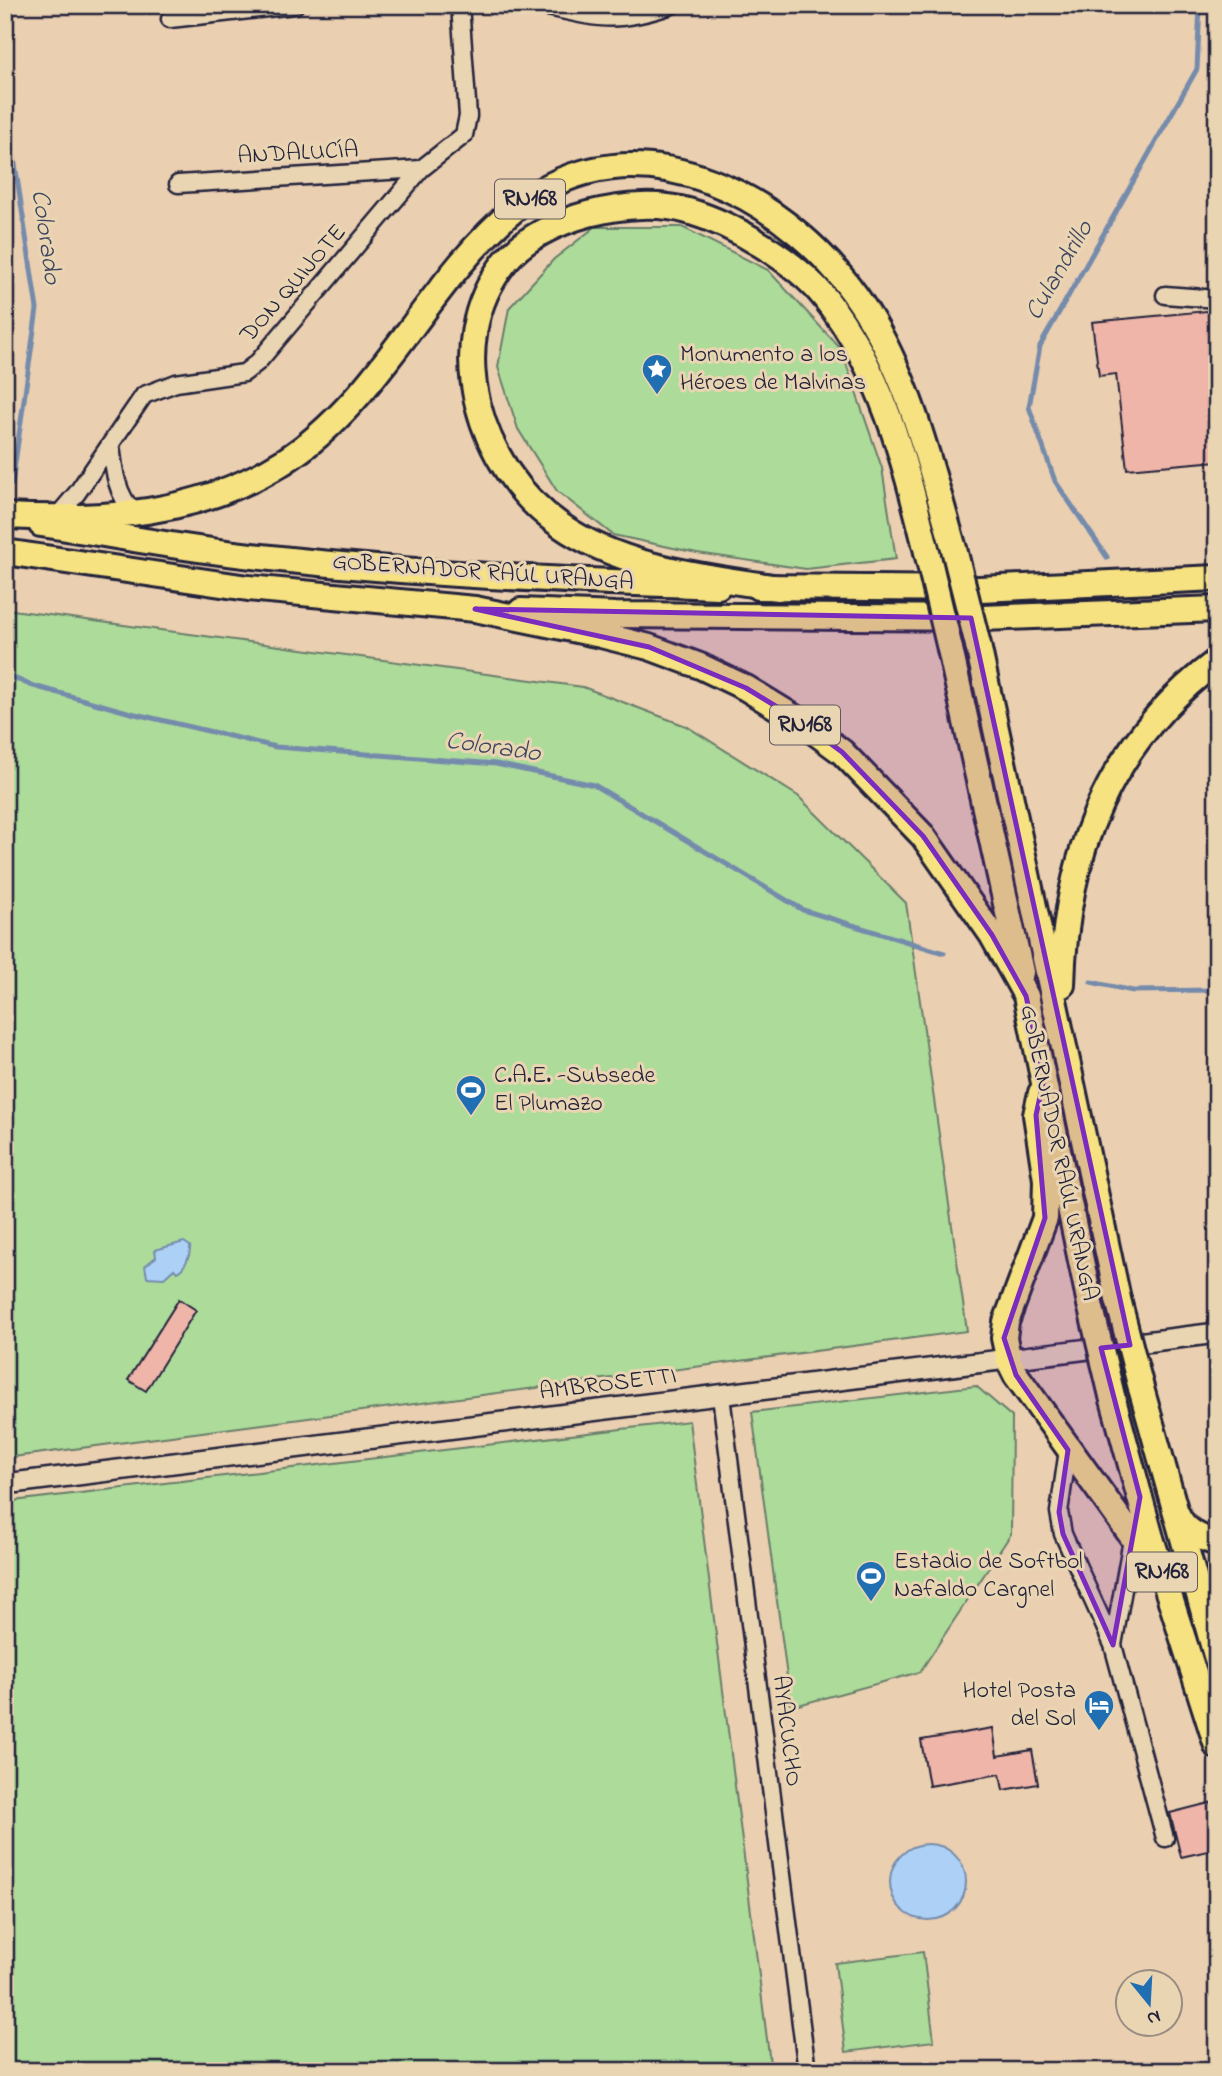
<svg xmlns="http://www.w3.org/2000/svg" width="1222" height="2076" viewBox="0 0 1222 2076" font-family="'Indie Flower',sans-serif">
<style>
.green{fill:#addb9a;stroke:#687e6a;stroke-width:2}
.water{fill:#add1f6;stroke:#758bab;stroke-width:2}
.lines{fill:none;stroke-linecap:round;stroke-linejoin:round}
.stream{stroke:#758bab;stroke-width:5}
.building{fill:#efb5a9;stroke:#22223b;stroke-width:2}
.minor-casing{stroke:#22223b;stroke-width:21}
.tertiary-casing{stroke:#22223b;stroke-width:24}
.primary-casing{stroke:#22223b;stroke-width:30}
.trunk-casing{stroke:#22223b;stroke-width:30}
.minor{stroke:#ead5b3;stroke-width:16}
.tertiary{stroke:#ead5b3;stroke-width:19}
.primary{stroke:#f7e281;stroke-width:24}
.trunk{stroke:#f7e281;stroke-width:24}
.trunk-bridge-casing{stroke:#22223b;stroke-width:30;stroke-linecap:butt}
.trunk-bridge{stroke:#f7e281;stroke-width:24}
.marked{fill:#7b2cbf;fill-opacity:0.2;stroke:#7b2cbf;stroke-width:5;stroke-linejoin:round}
.labels{text-anchor:middle;dominant-baseline:central;stroke-width:6;stroke-linejoin:round;paint-order:stroke}
.shield{fill:#ead5b3;stroke:#5e585f;stroke-width:2}
.shield-label{font-size:23px;font-weight:bold;fill:#22223b}
.street-label{font-size:24px;fill:#22223b;stroke:#ead5b3}
.poi-label{font-size:24px;fill:#22223b;stroke:#ead5b3;text-anchor:start}
.water-label{font-size:26px;font-style:italic;fill:#3e4560;stroke:#ead5b3}
</style>
<rect width="100%" height="100%" fill="#ebcfb1"/>
<filter id="ink" filterUnits="userSpaceOnUse"><feTurbulence type="fractalNoise" baseFrequency=".0143" numOctaves="2"/><feDisplacementMap in="SourceGraphic" scale="14" xChannelSelector="R" yChannelSelector="G"/><feConvolveMatrix kernelMatrix="1 2 1 2 8 2 1 2 1" color-interpolation-filters="sRGB"/></filter>
<g filter="url(#ink)">
<path class="green" d="M 595,227 L 682,227 L 768,270 L 841,349 L 882,468 L 896,559 L 806,569 L 697,553 L 613,535 L 557,491 L 518,429 L 498,367 L 509,308 L 554,259 Z
M 5,609 L 583,687 L 686,726 L 798,796 L 906,903 L 967,1331 L 5,1458 Z
M 976,1386 L 1012,1417 L 1011,1534 L 920,1672 L 791,1707 L 752,1412 Z
M 689,1421 L 771,2071 L 5,2071 L 5,1502 Z
M 923,1952 L 934,2041 L 846,2052 L 835,1963 Z"/>
<path class="water" d="M 184,1242 L 190,1246 C 191,1255 185,1268 177,1272 L 174,1269 L 164,1278 L 147,1277 L 145,1266 L 156,1257 L 155,1250 Z
M890 1882a38 38 0 1 1 76 0a38 38 0 1 1-76 0Z"/>
<g class="lines">
<path class="stream" d="M 5,123 L 10,131 L 37,309 L 12,484
M 1107,557 L 1055,481 L 1029,407 L 1040,346 L 1197,69 L 1200,5
M 5,674 L 30,685 L 131,713 L 276,747 L 496,764 L 594,785 L 803,910 L 944,953
M 1091,982 L 1133,991 L 1217,990"/>
</g>
<path class="building" d="M 1217,310 L 1217,461 L 1127,469 L 1116,374 L 1099,376 L 1092,322 Z
M 179,1299 L 196,1310 L 146,1391 L 128,1380 Z
M 993,1728 L 997,1756 L 1032,1750 L 1038,1784 L 1003,1790 L 1000,1774 L 929,1786 L 921,1740 Z
M 1217,1801 L 1217,1849 L 1181,1857 L 1170,1813 Z"/>
<g class="lines">
<g class="minor-casing">
<path id="minor" d="M 539,5 C 598,18 613,25 672,5
M 170,19 L 295,5
M 178,184 L 421,169
M 1165,295 L 1217,299
M 111,445 C 114,471 116,493 134,513
M 55,519 L 77,493 L 144,395 L 176,383 L 244,373 L 258,362 L 421,169 L 464,135 L 468,116 L 460,5
M 721,1396 L 807,2071
M 1068,1450 L 1059,1512 L 1063,1534 L 1113,1645 L 1165,1838
M 1113,1645 L 1133,1534"/>
</g>
<g class="tertiary-casing">
<path id="tertiary" d="M 5,1484 L 1217,1333"/>
</g>
<g class="primary-casing">
<path id="primary" d="M 41,524 C 114,535 188,550 262,557 C 414,574 565,581 718,586
M 758,587 L 980,589 L 1217,578
M 521,611 L 615,615 L 983,618 L 1217,609"/>
</g>
<g class="trunk-casing">
<path id="trunk" d="M 5,516 C 102,521 199,515 283,462 C 381,400 427,281 516,208 C 635,111 795,198 866,311 C 911,382 931,469 954,549
M 5,552 L 248,588 L 475,609 L 601,635 L 649,647 L 700,666 L 746,688 L 800,721 L 842,752 L 923,836 L 992,935 L 1026,996 L 1090,1304
M 778,588 C 704,576 623,569 560,525 C 480,470 439,345 505,262 C 540,217 634,195 688,211 C 733,224 796,261 825,298 C 883,371 905,464 927,552
M 978,645 L 1118,1299
M 950,649 L 1021,972
M 1062,985 C 1065,854 1109,742 1217,661
M 1041,1093 L 1036,1115 L 1046,1180 L 1045,1218 L 1006,1322 L 1004,1338 L 1009,1361 L 1016,1375 L 1165,1582
M 1141,1388 L 1217,1659
M 1112,1396 L 1151,1538 L 1217,1746
M 1177,1514 C 1184,1531 1200,1538 1217,1543"/>
</g>
<use href="#minor" class="minor"/>
<use href="#tertiary" class="tertiary"/>
<use href="#primary" class="primary"/>
<use href="#trunk" class="trunk"/>
<g class="trunk-bridge-casing">
<path id="trunk-bridge" d="M 954,549 L 978,645
M 927,552 L 950,649
M 1118,1299 L 1141,1388
M 1090,1304 L 1112,1396"/>
</g>
<use href="#trunk-bridge" class="trunk-bridge"/>
</g>
</g>
<path class="marked" d="M 475,609 L 971,618 L 1130,1345 L 1101,1348 L 1140,1497 L 1113,1645 L 1063,1534 L 1059,1512 L 1068,1450 L 1016,1375 L 1004,1338 L 1045,1218 L 1036,1115 L 1044,1078 L 1026,996 L 992,935 L 923,836 L 842,752 L 800,721 L 746,688 L 649,647 Z"/>
<defs>
<g id="sight-pin" transform="scale(1.575)"><path d="M0 17L-7.5 6A9.5 9.5 0 1 1 7.5 6Z" fill="#1f6fb2" stroke="#ead5b3"/><path d="M0-6L1.8-2.2L6-1.7L2.9 1.2L3.7 5.4L0 3.3L-3.7 5.4L-2.9 1.2L-6-1.7L-1.8-2.2Z" fill="#fff"/></g>
<g id="stadium-pin" transform="scale(1.575)"><path d="M0 17L-7.5 6A9.5 9.5 0 1 1 7.5 6Z" fill="#1f6fb2" stroke="#ead5b3"/><path d="M0-5a6.5 5 0 1 0 0 10a6.5 5 0 1 0 0-10ZM-3.5-1.8h7v3.6h-7Z" fill="#fff"/></g>
<g id="hotel-pin" transform="scale(1.575)"><path d="M0 17L-7.5 6A9.5 9.5 0 1 1 7.5 6Z" fill="#1f6fb2" stroke="#ead5b3"/><path d="M-6-4.5h1.5V1H6V5H4.5V3h-9V5H-6ZM-4 0a1.8 1.8 0 1 1 3.6 0ZM.5 0V-2.5h3Q6-2.5 6 0Z" fill="#fff"/></g>
</defs>
<g fill-rule="evenodd">
<use href="#sight-pin" x="657" y="369"/>
<use href="#stadium-pin" x="471" y="1090"/>
<use href="#stadium-pin" x="871" y="1576"/>
<use href="#hotel-pin" x="1099" y="1705"/>
</g>
<g class="labels">
<g class="shield">
<rect x="495" y="179.5" width="70" height="39" rx="5"/>
<rect x="770" y="705.5" width="70" height="39" rx="5"/>
<rect x="1127" y="1552.5" width="70" height="39" rx="5"/>
</g>
<g class="shield-label">
<text x="530" y="199">RN168</text>
<text x="805" y="725">RN168</text>
<text x="1162" y="1572">RN168</text>
</g>
<g class="street-label">
<text transform="translate(298 154) rotate(-3)">ANDALUCÍA</text>
<text transform="translate(294 284) rotate(-49)">DON QUIJOTE</text>
<text transform="translate(483 573) rotate(4)">GOBERNADOR RAÚL URANGA</text>
<text transform="translate(1058 1153) rotate(78)">GOBERNADOR RAÚL URANGA</text>
<text transform="translate(608 1385) rotate(-7)">AMBROSETTI</text>
<text transform="translate(786 1731) rotate(83)">AYACUCHO</text>
</g>
<g class="poi-label">
<text x="680" y="355">Monumento a los<tspan x="680" dy="28">Héroes de Malvinas</tspan></text>
<text x="494" y="1076">C.A.E. -Subsede<tspan x="494" dy="28">El Plumazo</tspan></text>
<text x="894" y="1562">Estadio de Softbol<tspan x="894" dy="28">Nafaldo Cargnel</tspan></text>
<text x="1076" y="1691" text-anchor="end">Hotel Posta<tspan x="1076" dy="28">del Sol</tspan></text>
</g>
<g class="water-label">
<text transform="translate(45 237) rotate(82)">Colorado</text>
<text transform="translate(1060 271) rotate(-60)">Culandrillo</text>
<text transform="translate(493 748) rotate(8)">Colorado</text>
</g>
</g>
<rect width="1222" height="2076" fill="none" stroke="#ead5b3" stroke-width="28"/>
<rect x="14" y="14" width="1194" height="2048" fill="none" stroke="#22223b" stroke-width="2.5" filter="url(#ink)"/>
<g transform="translate(1149 2003) rotate(162)"><circle r="33" fill="#ead5b3" stroke="#9a8d83" stroke-width="2"/>
<path d="M0-5L12 26L0 18L-12 26Z" fill="#1f6fb2"/>
<text y="-10" font-size="19" font-weight="bold" text-anchor="middle" fill="#22223b">N</text>
</g>
</svg>
